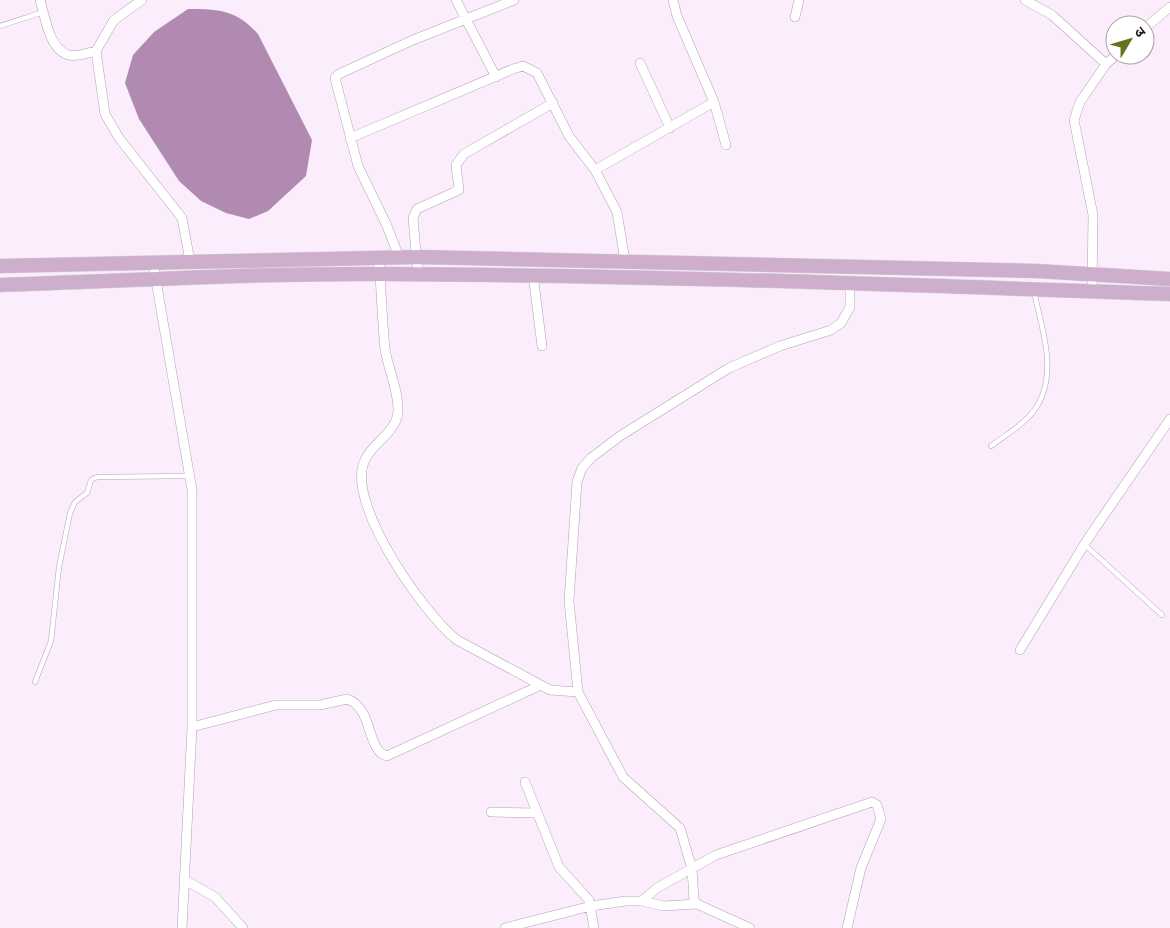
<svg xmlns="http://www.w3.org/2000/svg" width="1170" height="928" viewBox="0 0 1170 928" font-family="'DM Sans','Noto Sans Devanagari',sans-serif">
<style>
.water{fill:#b08ab0}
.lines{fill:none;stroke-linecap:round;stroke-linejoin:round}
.lane-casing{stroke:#b69fb6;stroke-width:5.5}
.street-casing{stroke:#b69fb6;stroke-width:10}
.primary-casing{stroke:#d6d5d6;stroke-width:15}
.lane{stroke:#fff;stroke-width:4.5}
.street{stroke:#fff;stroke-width:9}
.primary{stroke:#cdaecd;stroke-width:14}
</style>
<rect width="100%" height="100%" fill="#fcedfc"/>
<path class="water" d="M 188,9 C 220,9 236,10 258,34 L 312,140 L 306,176 L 268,211 L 249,219 L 226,213 L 201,201 L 179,181 L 139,119 L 125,83 L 133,55 L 154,32 Z"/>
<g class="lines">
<g class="lane-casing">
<path id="lane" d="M 0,26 L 43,12
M 991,446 C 1004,436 1022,426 1033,412 C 1060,377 1042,329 1034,292
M 1085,545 L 1162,615
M 35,682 L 51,641 L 59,567 L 70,513 L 75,502 L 87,493 L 91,480 L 97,477 L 189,476"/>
</g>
<g class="street-casing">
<path id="street" d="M 40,0 C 45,16 49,50 69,55 C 76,57 88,53 96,51
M 142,0 L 114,20 L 96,51 L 105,114 L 119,138 L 182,218 L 190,261
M 456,0 L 496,77
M 673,0 L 677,16 L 714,102 L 726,145
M 1025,0 L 1052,15 L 1106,64
M 795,17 L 799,0
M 1145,28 L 1170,7
M 640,63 L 670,128
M 350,138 L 513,69 L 523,66 L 537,73 L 569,136 L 595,170 L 617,212 L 625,261
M 595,170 L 714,102
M 399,257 L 387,226 L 358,166 L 335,78 L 339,74 L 413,40 L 514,0
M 379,258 C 381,288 382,318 385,349 C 388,369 399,391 398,412 C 396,434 369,444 363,465 C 350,509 424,614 457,640 L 550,690 L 578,692
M 153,263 L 192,490 L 192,727 L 182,928
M 418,274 L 413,218 L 417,209 L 459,190 L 456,165 L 464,154 L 553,103
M 533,275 L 542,346
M 1092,291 L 1093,215 L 1074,120 L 1080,102 L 1106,64 L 1116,55
M 1020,650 L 1087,540 L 1170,419
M 192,727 L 276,705 L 320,705 L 347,699 C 374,708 366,751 387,756 L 541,685
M 525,782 L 559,867 L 589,900 L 594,928
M 491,812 L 536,813
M 185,880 L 215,897 L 243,928
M 642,901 L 657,888 L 716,855 L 872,802 L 877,805 L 881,819 L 861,868 L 847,928
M 505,928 L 591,906 L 626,901 L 642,901 L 663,906 L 697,904
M 750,928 L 697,904 L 694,900 L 692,869 L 680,828 L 623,777 L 578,692 L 569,601 L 577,482 L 582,468 L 591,458 L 620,436 L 729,368 L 780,346 L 831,330 L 841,323 L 850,307 L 850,282"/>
</g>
<g class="primary-casing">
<path id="primary" d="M 0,266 L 418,257 L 1037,271 L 1170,279
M 0,285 C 127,281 255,273 382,274 C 645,275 907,285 1170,294"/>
</g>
<use href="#lane" class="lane"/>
<use href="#street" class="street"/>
<use href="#primary" class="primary"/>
</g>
<g transform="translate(1130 40) rotate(52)"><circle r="24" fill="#ffffff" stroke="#a4a1a4"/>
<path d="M0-4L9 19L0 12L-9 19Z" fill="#67721b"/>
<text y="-8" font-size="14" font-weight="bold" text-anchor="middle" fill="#1b131b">उ</text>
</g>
</svg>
